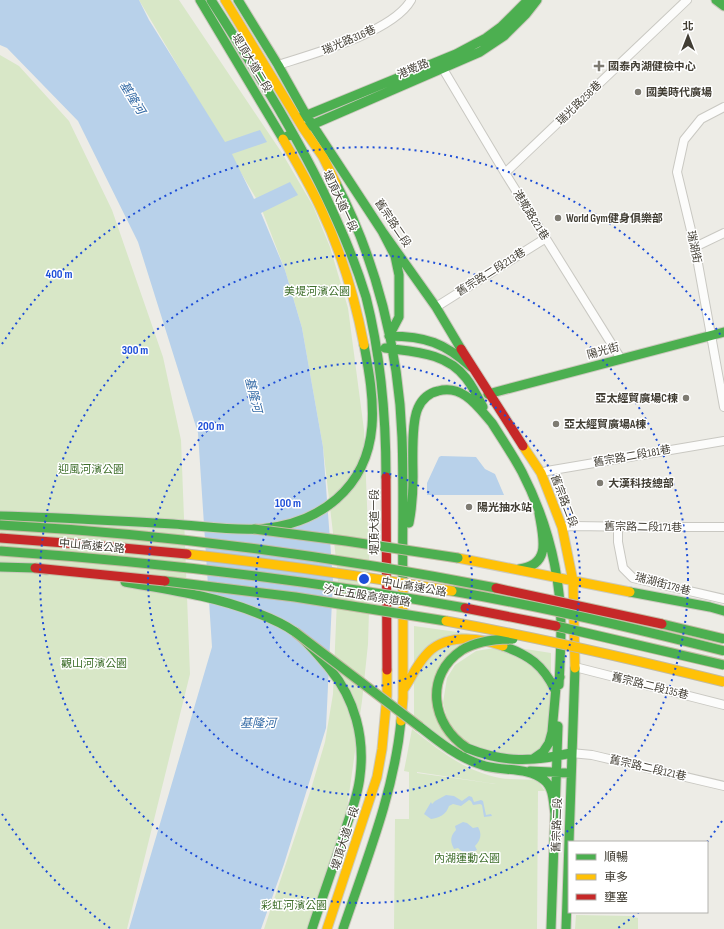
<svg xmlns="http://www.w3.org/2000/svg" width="724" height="929" viewBox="0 0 724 929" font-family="'Sofia Sans Condensed','Noto Sans TC',sans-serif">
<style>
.green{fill:#d8e7c7;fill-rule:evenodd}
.water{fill:#b8d1ea}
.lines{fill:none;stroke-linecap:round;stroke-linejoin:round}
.street-casing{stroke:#c9c8c2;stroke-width:10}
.fast-casing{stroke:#ccc9be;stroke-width:11}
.slow-casing{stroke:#ccc9be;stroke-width:11}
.jam-casing{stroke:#ccc9be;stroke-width:11}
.street{stroke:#fcfcfb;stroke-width:8}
.fast{stroke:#4caf50;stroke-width:9}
.slow{stroke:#ffc107;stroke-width:9}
.jam{stroke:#c62828;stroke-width:9}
.fast-bridge-casing{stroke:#c3bba3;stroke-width:11;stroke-linecap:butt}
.slow-bridge-casing{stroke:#c3bba3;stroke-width:11;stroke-linecap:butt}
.jam-bridge-casing{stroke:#c3bba3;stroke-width:11;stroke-linecap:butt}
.fast-bridge{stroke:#4caf50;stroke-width:9}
.slow-bridge{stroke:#ffc107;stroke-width:9}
.jam-bridge{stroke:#c62828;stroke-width:9}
.ring{fill:none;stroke:#1d4ed8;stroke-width:2;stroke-dasharray:2 4}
.poi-dot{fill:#7e7b72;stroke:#fff;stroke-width:1.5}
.labels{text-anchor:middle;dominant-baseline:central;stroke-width:3;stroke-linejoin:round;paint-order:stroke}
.street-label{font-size:11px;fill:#423e34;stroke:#fff}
.poi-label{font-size:11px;font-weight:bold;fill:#423e34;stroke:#fff;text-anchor:start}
.park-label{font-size:11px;fill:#3f6f2c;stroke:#fff}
.water-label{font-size:12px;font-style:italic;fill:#356ba6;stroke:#fff}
.centre{fill:#1d4ed8;stroke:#fff;stroke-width:2}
.ring-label{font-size:12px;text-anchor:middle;font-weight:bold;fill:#1d4ed8;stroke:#fff;stroke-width:3;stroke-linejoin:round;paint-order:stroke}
</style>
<rect width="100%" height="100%" fill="#edece6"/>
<path class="green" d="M 139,0 L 179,0 L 282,153 L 313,206 L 330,247 L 348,308 L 364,430 L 370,578 L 368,644 L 362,701 L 346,816 L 308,929 L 264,929 L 311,789 L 325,742 L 333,694 L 338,576 L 323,447 L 302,328 L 285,270 L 260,205 Z
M 0,55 L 19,66 L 69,121 L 112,210 L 163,357 L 181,440 L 190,674 L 127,929 L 0,929 Z
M 414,626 L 493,637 L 460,653 L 438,683 L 451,748 L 414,718 Z
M 507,646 L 551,653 L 551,727 L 544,754 L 492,756 L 451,733 L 443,703 L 447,678 L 455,665 L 476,651 Z
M 412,729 C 439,750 464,771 500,778 C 511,780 525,779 537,780 L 545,791 L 538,791 L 537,929 L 394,929 L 395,819 L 409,819 L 409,772 L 404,771 ZM 417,772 L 496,784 L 417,773 Z
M 576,915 L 630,916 L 638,918 L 638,929 L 575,929 Z"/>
<path class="water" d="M 0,0 L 139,0 L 149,20 L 225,142 L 260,130 L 267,142 L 232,154 L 254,199 L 290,182 L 298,195 L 261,213 L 285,270 L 302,328 L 323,447 L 333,580 L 326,728 L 284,864 L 261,929 L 129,929 L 212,647 L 198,433 L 138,242 L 78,121 L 7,48 L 0,45 Z
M 441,456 L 476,457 L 485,469 L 495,474 L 504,495 L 427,495 L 427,483 L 439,457 Z
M 446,795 L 454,796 L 462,801 L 469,796 L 472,797 L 474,802 L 481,800 L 483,801 L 486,815 L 491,814 L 492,816 L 484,817 L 482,805 L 480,804 L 473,805 L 471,801 L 469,800 L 461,806 L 453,804 L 449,806 C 446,815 439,818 431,819 L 424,814 L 431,802 L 432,804 L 435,801 Z
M 463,822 L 467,823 L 473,828 L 478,827 C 482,834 481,840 475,846 L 477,850 C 470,854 464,854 458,848 L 454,849 C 450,842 450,836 456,830 L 455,826 Z"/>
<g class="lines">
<g class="street-casing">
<path id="street" d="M 278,65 C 313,54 393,32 411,0
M 443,69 L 505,173 L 621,359
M 724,107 L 701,119 L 684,140 L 677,172 L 695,247 L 724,407
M 505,173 L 687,0
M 695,247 L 724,233
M 436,307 L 546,238
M 541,473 L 547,471 L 724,441
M 618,526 L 618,542 L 623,568 L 633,578 L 724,599
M 562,527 L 573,526 L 644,527 L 724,527
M 575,667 L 724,705
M 571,753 L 592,755 L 724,786"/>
</g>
<g class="fast-casing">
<path id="fast" d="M 200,0 L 283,139 L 289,135
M 211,0 C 256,71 303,143 337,221 C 348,245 358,271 366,297 C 381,356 386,416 386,477
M 238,0 L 278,65 L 306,115 L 382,231 L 436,307 L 461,349
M 716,0 L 724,6
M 300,118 L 456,54 L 486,38 L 501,27 L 528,0
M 307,127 L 480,52 L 504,36 L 526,14 L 537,0
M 336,183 C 376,260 399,350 402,437 C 404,488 402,538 403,589
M 382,231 L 395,256 L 399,275 L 399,317 L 389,336 C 425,336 445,343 471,367
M 385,348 C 414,352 446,352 466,378 C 473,387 478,397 483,407
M 488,394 L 724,332
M 492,423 C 502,439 513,455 522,472 C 546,519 560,572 561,624 C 561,644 560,665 559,685
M 0,516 C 58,517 115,521 173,524 C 202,526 231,531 260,529 C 320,524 367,488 372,426 C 374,399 369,371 364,345
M 409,523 C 412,508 413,493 413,477 C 413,460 411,423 418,408 C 422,399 429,393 438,391 C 463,384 478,407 492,423
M 0,567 L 35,568 L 47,570
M 519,569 C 552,565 543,537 539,513
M 125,582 C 170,590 215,596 257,613 C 270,618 284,624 295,632 C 307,641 320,657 330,669 C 355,699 365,738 360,776 C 358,797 349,817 343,837 C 333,868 322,898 312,929
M 630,592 L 710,607 L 724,611
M 503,646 C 529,655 543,665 555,690
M 420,727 C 439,742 459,758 482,765 C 502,772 527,766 544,780 C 554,788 553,802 555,814
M 467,748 C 504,763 533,762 571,753
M 533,759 L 543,752 L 549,743 L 552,732 L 556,687 L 560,677
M 530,771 L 571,773
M 343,929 C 366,861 394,793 401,721
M 551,929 L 558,726
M 566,929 L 575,668"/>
</g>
<g class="slow-casing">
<path id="slow" d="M 225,0 L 303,128 L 323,157 L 336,183
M 283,139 C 296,162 310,185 321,209 C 341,251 355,298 364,345
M 523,446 L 541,473 L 562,527 L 573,581 L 575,668
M 458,558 L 630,592
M 403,690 C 411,679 416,666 425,656 C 443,633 479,637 503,646
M 401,721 L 403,698 L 403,589
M 327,929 L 377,777 L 382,749 L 387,695 L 387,670"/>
</g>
<g class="jam-casing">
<path id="jam" d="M 461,349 L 523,446
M 386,477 L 387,670"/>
</g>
<use href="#street" class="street"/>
<use href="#fast" class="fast"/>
<use href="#slow" class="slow"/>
<use href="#jam" class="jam"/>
<g class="fast-bridge-casing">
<path id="fast-bridge" d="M 0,525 C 166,534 333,556 496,588
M 254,529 L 346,541 L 458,558
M 0,551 C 156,562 311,580 465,608
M 165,581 L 295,597 L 446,621
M 452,591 C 544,607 634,628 724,651
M 662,624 L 724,639
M 556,626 L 724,665
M 295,632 L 420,727
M 467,748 C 431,725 424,675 462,650 C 477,641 496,639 513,639"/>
</g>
<g class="slow-bridge-casing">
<path id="slow-bridge" d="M 187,554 C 276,564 364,576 452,591
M 446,621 C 540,638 632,659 724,682"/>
</g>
<g class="jam-bridge-casing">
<path id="jam-bridge" d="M 0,538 L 91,545 L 187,554
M 35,568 L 165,581
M 496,588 L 662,624
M 465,608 L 556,626"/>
</g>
<use href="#fast-bridge" class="fast-bridge"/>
<use href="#slow-bridge" class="slow-bridge"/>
<use href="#jam-bridge" class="jam-bridge"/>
</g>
<g class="ring">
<circle cx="364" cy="579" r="108"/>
<circle cx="364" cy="579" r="216"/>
<circle cx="364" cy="579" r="324"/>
<path d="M722 821A432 432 0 0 1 707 842M639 912A432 432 0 0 1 618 928M110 928A432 432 0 0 1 2 814M2 344A432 432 0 0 1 722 337"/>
</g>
<g class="poi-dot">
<path d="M597 60h4v4h4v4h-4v4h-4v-4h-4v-4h4z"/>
<circle cx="638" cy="92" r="4"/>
<circle cx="558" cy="218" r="4"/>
<circle cx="686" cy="398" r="4"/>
<circle cx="556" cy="424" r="4"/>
<circle cx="600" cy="483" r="4"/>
<circle cx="469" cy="507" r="4"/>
</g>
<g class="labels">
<g class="street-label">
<text transform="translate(349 40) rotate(-23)">瑞光路316巷</text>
<text transform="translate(252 63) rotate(59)">堤頂大道二段</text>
<text transform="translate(413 69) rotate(-23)">港墘路</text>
<text transform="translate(579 103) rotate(-44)">瑞光路258巷</text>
<text transform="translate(340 201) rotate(65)">堤頂大道一段</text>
<text transform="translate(531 215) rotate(58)">港墘路221巷</text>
<text transform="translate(393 223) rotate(56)">舊宗路二段</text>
<text transform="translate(694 247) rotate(78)">瑞湖街</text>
<text transform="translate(491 272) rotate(-32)">舊宗路二段213巷</text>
<text transform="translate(603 351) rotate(-15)">陽光街</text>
<text transform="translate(632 456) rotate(-10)">舊宗路二段181巷</text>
<text transform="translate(564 501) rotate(69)">舊宗路二段</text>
<text transform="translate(374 522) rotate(-90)">堤頂大道一段</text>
<text transform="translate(643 527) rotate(1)">舊宗路二段171巷</text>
<text transform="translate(92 546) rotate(5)">中山高速公路</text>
<text transform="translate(663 584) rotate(15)">瑞湖街178巷</text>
<text transform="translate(414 587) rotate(10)">中山高速公路</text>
<text transform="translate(367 596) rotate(9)">汐止五股高架道路</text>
<text transform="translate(650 686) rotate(14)">舊宗路二段135巷</text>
<text transform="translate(648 768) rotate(13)">舊宗路二段121巷</text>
<text transform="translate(557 825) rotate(-88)">舊宗路二段</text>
<text transform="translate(345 838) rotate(-72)">堤頂大道一段</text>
</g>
<g class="poi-label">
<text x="608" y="66">國泰內湖健檢中心</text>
<text x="646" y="92">國美時代廣場</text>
<text x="566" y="218">World Gym健身俱樂部</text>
<text x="678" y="398" text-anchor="end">亞太經貿廣場C棟</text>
<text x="564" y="424">亞太經貿廣場A棟</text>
<text x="608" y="483">大漢科技總部</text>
<text x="477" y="507">陽光抽水站</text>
</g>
<g class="park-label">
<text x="317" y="291">美堤河濱公園</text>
<text x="91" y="469">迎風河濱公園</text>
<text x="94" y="663">觀山河濱公園</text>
<text x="467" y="858">內湖運動公園</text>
<text x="294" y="905">彩虹河濱公園</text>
</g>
<g class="water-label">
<text transform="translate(132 98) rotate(58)">基隆河</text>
<text transform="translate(253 395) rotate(76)">基隆河</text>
<text x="258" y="723">基隆河</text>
</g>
</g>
<circle cx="364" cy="579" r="6" class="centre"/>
<g class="ring-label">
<text x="59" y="278">400 m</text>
<text x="135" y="354">300 m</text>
<text x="211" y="430">200 m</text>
<text x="288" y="507">100 m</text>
</g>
<rect x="568" y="841" width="140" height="72" fill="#ffffff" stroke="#b3b2ae"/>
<rect x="576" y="854" width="20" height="6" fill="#4caf50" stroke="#b3b2ae"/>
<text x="604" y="861" font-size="12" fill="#423e34">順暢</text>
<rect x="576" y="874" width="20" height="6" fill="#ffc107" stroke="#b3b2ae"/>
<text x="604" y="881" font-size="12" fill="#423e34">車多</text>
<rect x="576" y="894" width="20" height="6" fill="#c62828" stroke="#b3b2ae"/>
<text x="604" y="901" font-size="12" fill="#423e34">壅塞</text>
<g transform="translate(688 36)" stroke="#ffffff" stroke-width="3" paint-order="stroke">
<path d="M0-3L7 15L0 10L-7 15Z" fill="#423e34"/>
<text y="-6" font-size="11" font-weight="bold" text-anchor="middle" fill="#423e34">北</text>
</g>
</svg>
